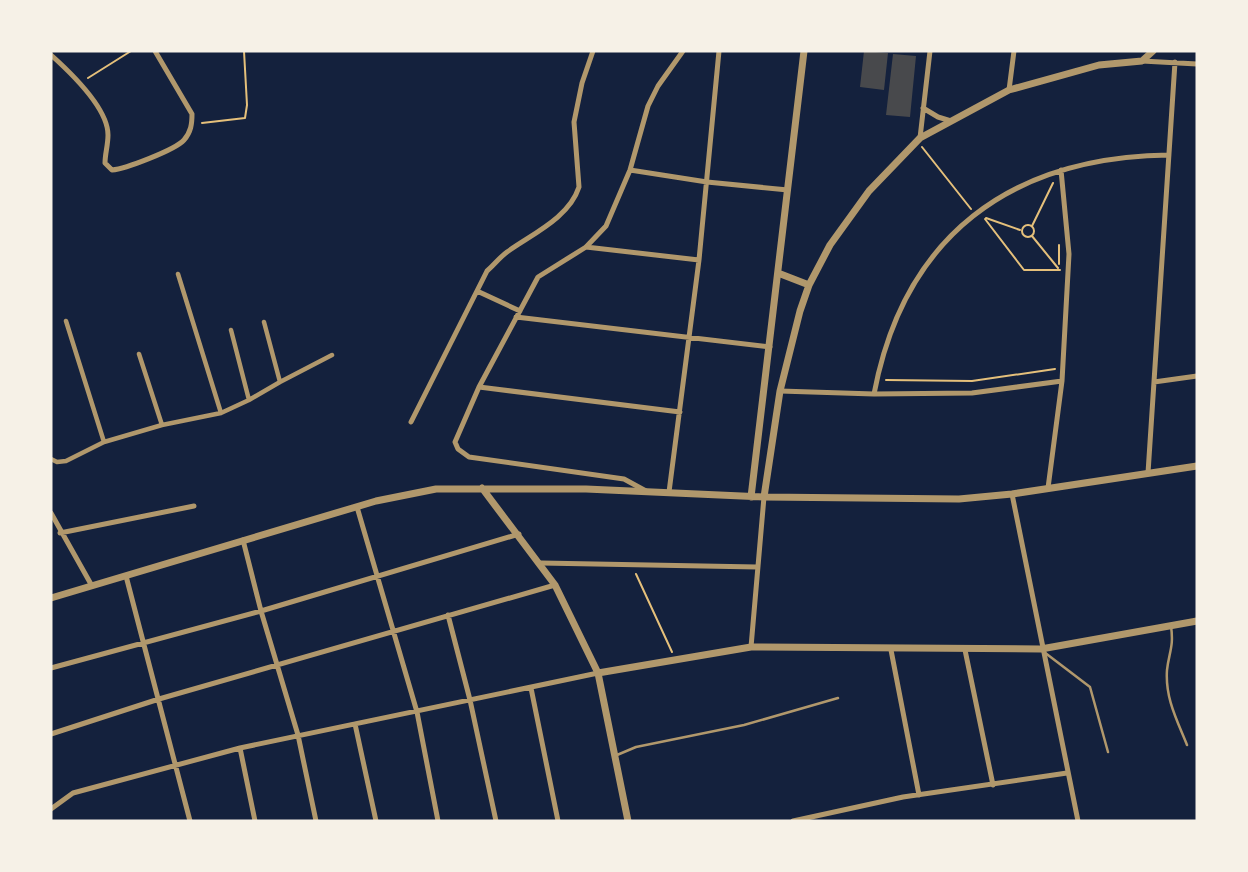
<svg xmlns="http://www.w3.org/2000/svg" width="1248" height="872" viewBox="0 0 1248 872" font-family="Lato,sans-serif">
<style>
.building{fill:#48494c}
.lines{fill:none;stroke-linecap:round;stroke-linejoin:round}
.path{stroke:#e5c07b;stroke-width:2}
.service{stroke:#b1986c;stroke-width:2.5}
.pedestrian{stroke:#b1986c;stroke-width:4.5}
.minor{stroke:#b1986c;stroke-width:5}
.tertiary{stroke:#b1986c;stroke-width:7}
</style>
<rect width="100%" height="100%" fill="#14213d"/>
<path class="building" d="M 864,51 L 888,53 L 884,90 L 860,87 Z
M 893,54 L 916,56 L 910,117 L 886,115 Z"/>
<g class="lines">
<path class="path" d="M 88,78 L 131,51
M 202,123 L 245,118 L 247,105 L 244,51
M 922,147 L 971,209
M 986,218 L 1020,230
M 985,219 L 1024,270 L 1060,270
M1022 231a6 6 0 1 1 12 0a6 6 0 1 1-12 0Z
M 1032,226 L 1053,183
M 1032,236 L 1058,268
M 1059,245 L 1059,264
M 886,380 L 972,381 L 1055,369
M 636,574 L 672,652"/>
<path class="service" d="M 1171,626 C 1174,647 1169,652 1167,670 C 1165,698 1177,720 1187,745
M 1044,652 L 1090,687 L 1108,752
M 617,755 L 636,747 L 744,725 L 838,698"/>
<path class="pedestrian" d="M 178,274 L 221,413
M 66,321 L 104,442
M 231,330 L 249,400
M 139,354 L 162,425
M 280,382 L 332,355
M 51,459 L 57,462 L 66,461 L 104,442 L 162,425 L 221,413 L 249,400 L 280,382 L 264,322"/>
<path class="minor" d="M 51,55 C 70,72 108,108 108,135 C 108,145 105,154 105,163 L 112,170 C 125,169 175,150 184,140 C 191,132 192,124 192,114 L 155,51
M 1142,61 L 1197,64
M 1009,90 L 1014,51
M 923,108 L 938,117 L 951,121
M 920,138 L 930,51
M 630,170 L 707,182 L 788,190
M 586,247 L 699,260
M 477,291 L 520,311
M 516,317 L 770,347
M 1154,382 L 1197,376
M 479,387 L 680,412
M 780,391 L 874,394 L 972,393 L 1062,381
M 874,394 C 904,236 1010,157 1169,155
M 411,422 L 487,271 C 494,265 500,257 507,252 C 532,234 569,218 579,187 L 574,122 L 582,83 L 593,51
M 1148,473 L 1175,62
M 1048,488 L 1062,381 L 1069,254 L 1061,170
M 646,491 L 624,479 L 469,457 L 458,449 L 455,442 L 479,387 L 538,277 L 586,247 L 606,226 L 630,170 L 648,106 L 658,86 L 683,51
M 669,492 L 699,260 L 719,51
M 1012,494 L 1078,821
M 357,507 L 417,712 L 438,821
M 51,513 L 92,586
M 60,533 L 194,506
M 243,540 L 261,611 L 298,735 L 316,821
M 541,563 L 757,567
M 126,576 L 190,821
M 448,615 L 470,700 L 496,821
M 751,647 L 764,497
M 891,650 L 919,795
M 965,650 L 993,785
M 51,668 L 261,611 L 519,534
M 531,688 L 558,821
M 355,724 L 376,821
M 51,734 L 159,699 L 555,585
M 240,748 L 255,821
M 51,809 L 73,793 L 240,748 L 598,673
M 793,821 L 903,797 L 1067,773"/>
<path class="tertiary" d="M 778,273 L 809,285
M 482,488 L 555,585 L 598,673 L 628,821
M 751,497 L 804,51
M 764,497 L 780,391 L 800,311 L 809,285 L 830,245 L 869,191 L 920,138 L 1009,90 L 1099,65 L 1142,61 L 1153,51
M 51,598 L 376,501 L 436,489 L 586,489 L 764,497 L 959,499 L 1012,494 L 1197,466
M 598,673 L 751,647 L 1041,649 L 1197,621"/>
</g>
<rect width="1248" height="872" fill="none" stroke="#f6f1e7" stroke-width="105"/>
</svg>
